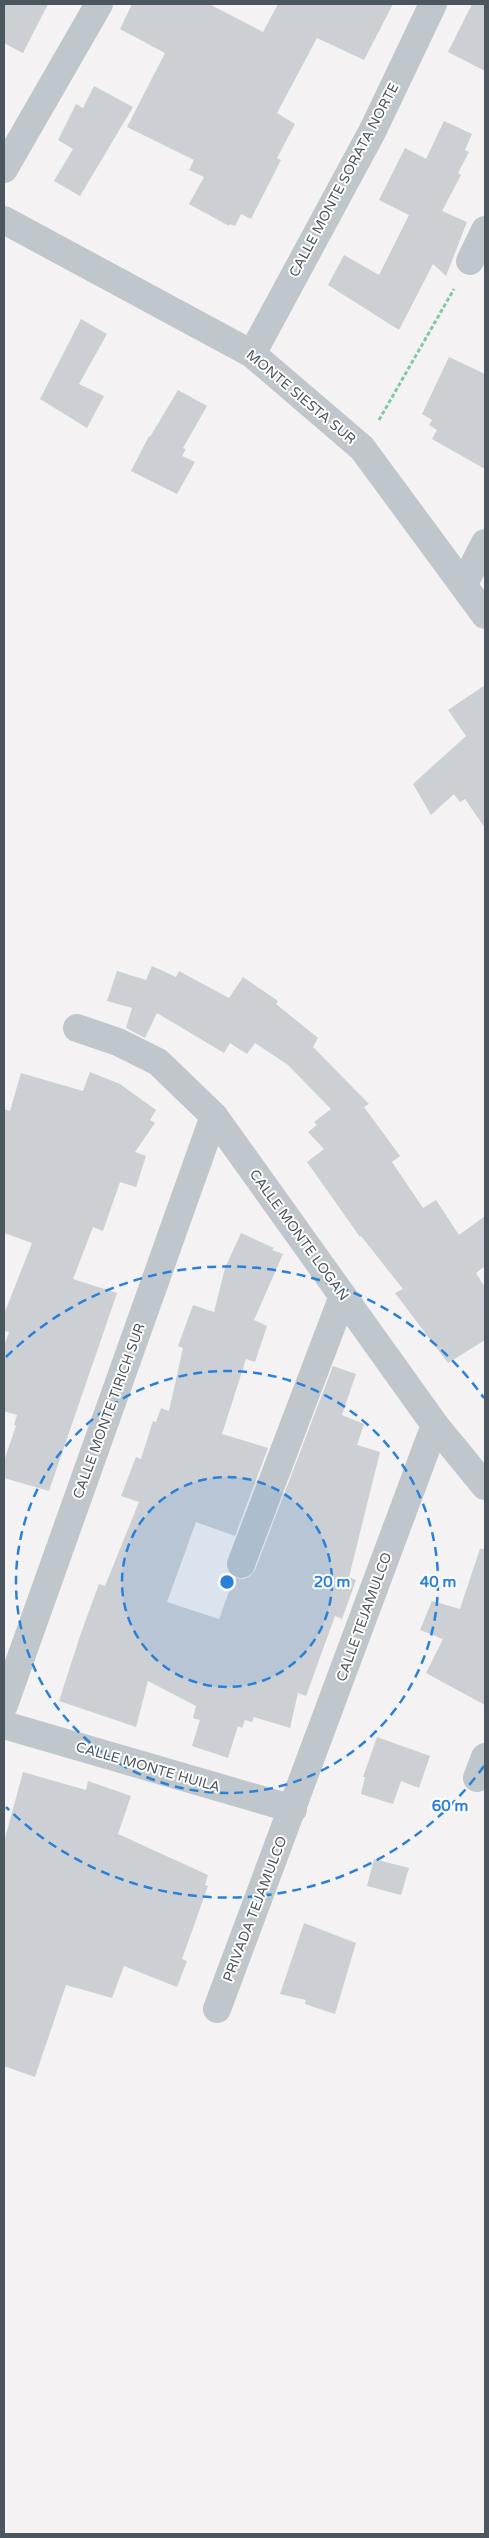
<svg xmlns="http://www.w3.org/2000/svg" width="489" height="2538" viewBox="0 0 489 2538" font-family="'Varela Round',sans-serif">
<style>
.building{fill:#cccfd4}
.lines{fill:none;stroke-linecap:round;stroke-linejoin:round}
.path{stroke:#7fc99f;stroke-width:3;stroke-dasharray:4 2.5;stroke-linecap:butt}
.street{stroke:#bfc7cd;stroke-width:28}
.ring{fill:none;stroke:#2880d8;stroke-width:2.5;stroke-dasharray:9 6}
.labels{text-anchor:middle;dominant-baseline:central;stroke-width:4;stroke-linejoin:round;paint-order:stroke}
.street-label{font-size:14px;fill:#4b565e;stroke:#fff}
.centre{fill:#2880d8;stroke:#fff;stroke-width:2.5}
.ring-label{font-size:15px;text-anchor:middle;font-weight:bold;fill:#2880d8;stroke:#fff;stroke-width:4;stroke-linejoin:round;paint-order:stroke}
</style>
<rect width="100%" height="100%" fill="#f4f2f2"/>
<path class="building" d="M 4,4 L 48,4 L 23,53 L 4,43 Z
M 132,4 L 209,4 L 263,32 L 278,4 L 393,4 L 364,60 L 317,38 L 277,113 L 295,124 L 277,158 L 281,160 L 251,219 L 241,214 L 235,226 L 230,224 L 229,226 L 189,204 L 204,177 L 189,170 L 194,160 L 127,127 L 165,53 L 120,29 Z
M 472,4 L 485,4 L 485,71 L 448,52 Z
M 94,86 L 133,107 L 80,196 L 54,181 L 73,149 L 58,140 L 76,104 L 83,108 Z
M 444,121 L 472,134 L 465,150 L 469,152 L 458,173 L 461,175 L 442,211 L 467,222 L 446,276 L 433,264 L 399,330 L 328,285 L 344,255 L 379,275 L 409,215 L 379,200 L 405,148 L 426,159 Z
M 81,319 L 107,334 L 79,384 L 104,396 L 87,428 L 40,399 Z
M 449,357 L 485,374 L 485,469 L 432,439 L 437,430 L 429,425 L 432,420 L 422,414 Z
M 178,390 L 207,406 L 183,448 L 186,449 L 182,456 L 195,462 L 177,494 L 131,471 L 149,436 L 150,437 Z
M 485,685 L 485,828 L 465,799 L 460,802 L 454,794 L 431,815 L 413,784 L 466,736 L 448,710 Z
M 152,966 L 176,977 L 179,971 L 229,998 L 243,977 L 278,1001 L 276,1004 L 318,1038 L 313,1047 L 369,1104 L 364,1107 L 400,1156 L 392,1162 L 423,1208 L 436,1200 L 459,1235 L 485,1216 L 485,1266 L 476,1273 L 485,1287 L 485,1340 L 448,1363 L 395,1293 L 403,1289 L 361,1236 L 360,1237 L 307,1162 L 324,1149 L 308,1132 L 317,1125 L 314,1122 L 331,1109 L 288,1065 L 255,1043 L 247,1054 L 230,1043 L 224,1053 L 157,1013 L 145,1038 L 126,1028 L 132,1008 L 107,1001 L 117,971 L 146,980 Z
M 90,1072 L 120,1084 L 156,1110 L 150,1120 L 155,1123 L 135,1152 L 146,1156 L 136,1187 L 120,1182 L 103,1231 L 93,1227 L 73,1279 L 117,1293 L 49,1491 L 4,1478 L 4,1461 L 16,1426 L 14,1425 L 17,1415 L 4,1411 L 4,1346 L 9,1332 L 4,1331 L 4,1314 L 32,1243 L 4,1233 L 4,1109 L 10,1111 L 21,1073 L 83,1091 Z
M 241,1233 L 274,1248 L 272,1250 L 283,1254 L 254,1320 L 267,1326 L 255,1362 L 246,1359 L 222,1434 L 268,1448 L 235,1536 L 196,1522 L 167,1602 L 219,1619 L 234,1578 L 244,1579 L 250,1576 L 255,1570 L 333,1366 L 356,1374 L 342,1415 L 364,1424 L 357,1445 L 380,1452 L 349,1577 L 356,1580 L 342,1619 L 335,1616 L 306,1696 L 298,1693 L 290,1728 L 254,1717 L 252,1722 L 245,1720 L 242,1728 L 238,1726 L 228,1758 L 192,1746 L 200,1720 L 193,1718 L 196,1706 L 148,1681 L 136,1727 L 59,1701 L 81,1633 L 99,1584 L 105,1586 L 139,1502 L 121,1496 L 136,1457 L 141,1459 L 153,1421 L 156,1422 L 161,1408 L 169,1411 L 183,1348 L 178,1346 L 193,1305 L 214,1312 L 225,1268 Z
M 480,1549 L 485,1549 L 485,1705 L 426,1673 L 443,1639 L 420,1630 L 432,1601 L 460,1609 Z
M 377,1737 L 430,1756 L 419,1788 L 401,1781 L 393,1804 L 361,1794 L 365,1777 L 363,1777 Z
M 23,1772 L 86,1790 L 88,1781 L 131,1796 L 118,1834 L 208,1875 L 205,1885 L 208,1886 L 182,1959 L 187,1961 L 177,1987 L 124,1966 L 112,1998 L 66,1985 L 35,2077 L 4,2066 L 4,1842 Z
M 374,1859 L 409,1868 L 401,1895 L 367,1886 Z
M 304,1923 L 356,1943 L 335,2014 L 305,2004 L 306,2000 L 280,1994 Z"/>
<g class="lines">
<path class="path" d="M 379,420 L 454,289"/>
<path class="street" d="M 4,169 L 99,4
M 4,220 L 252,354 L 362,448 L 485,615
M 470,261 L 485,230
M 252,354 L 373,130 L 433,4
M 464,584 L 485,543
M 77,1028 L 118,1042 L 158,1062 L 214,1116 L 435,1425 L 485,1486
M 241,1564 L 343,1296
M 4,1705 L 214,1116
M 4,1725 L 293,1809
M 477,1778 L 485,1757
M 217,2009 L 435,1425"/>
</g>
<circle cx="227" cy="1582" r="105" fill="#2880d8" fill-opacity=".12"/>
<g class="ring">
<circle cx="227" cy="1582" r="105"/>
<circle cx="227" cy="1582" r="211"/>
<path d="M484 1766A316 316 0 0 1 6 1807M6 1357A316 316 0 0 1 484 1398"/>
</g>
<g class="labels">
<g class="street-label">
<text transform="translate(344 180) rotate(-62)">CALLE MONTE SORATA NORTE</text>
<text transform="translate(301 397) rotate(40)">MONTE SIESTA SUR</text>
<text transform="translate(299 1235) rotate(54)">CALLE MONTE LOGAN</text>
<text transform="translate(109 1411) rotate(-70)">CALLE MONTE TIRICH SUR</text>
<text transform="translate(364 1617) rotate(-70)">CALLE TEJAMULCO</text>
<text transform="translate(148 1767) rotate(16)">CALLE MONTE HUILA</text>
<text transform="translate(255 1909) rotate(-69)">PRIVADA TEJAMULCO</text>
</g>
</g>
<circle cx="227" cy="1582" r="8" class="centre"/>
<g class="ring-label">
<text x="332" y="1587">20 m</text>
<text x="438" y="1587">40 m</text>
<text x="450" y="1811">60 m</text>
</g>
<rect width="489" height="2538" fill="none" stroke="#4b565e" stroke-width="10"/>
</svg>
